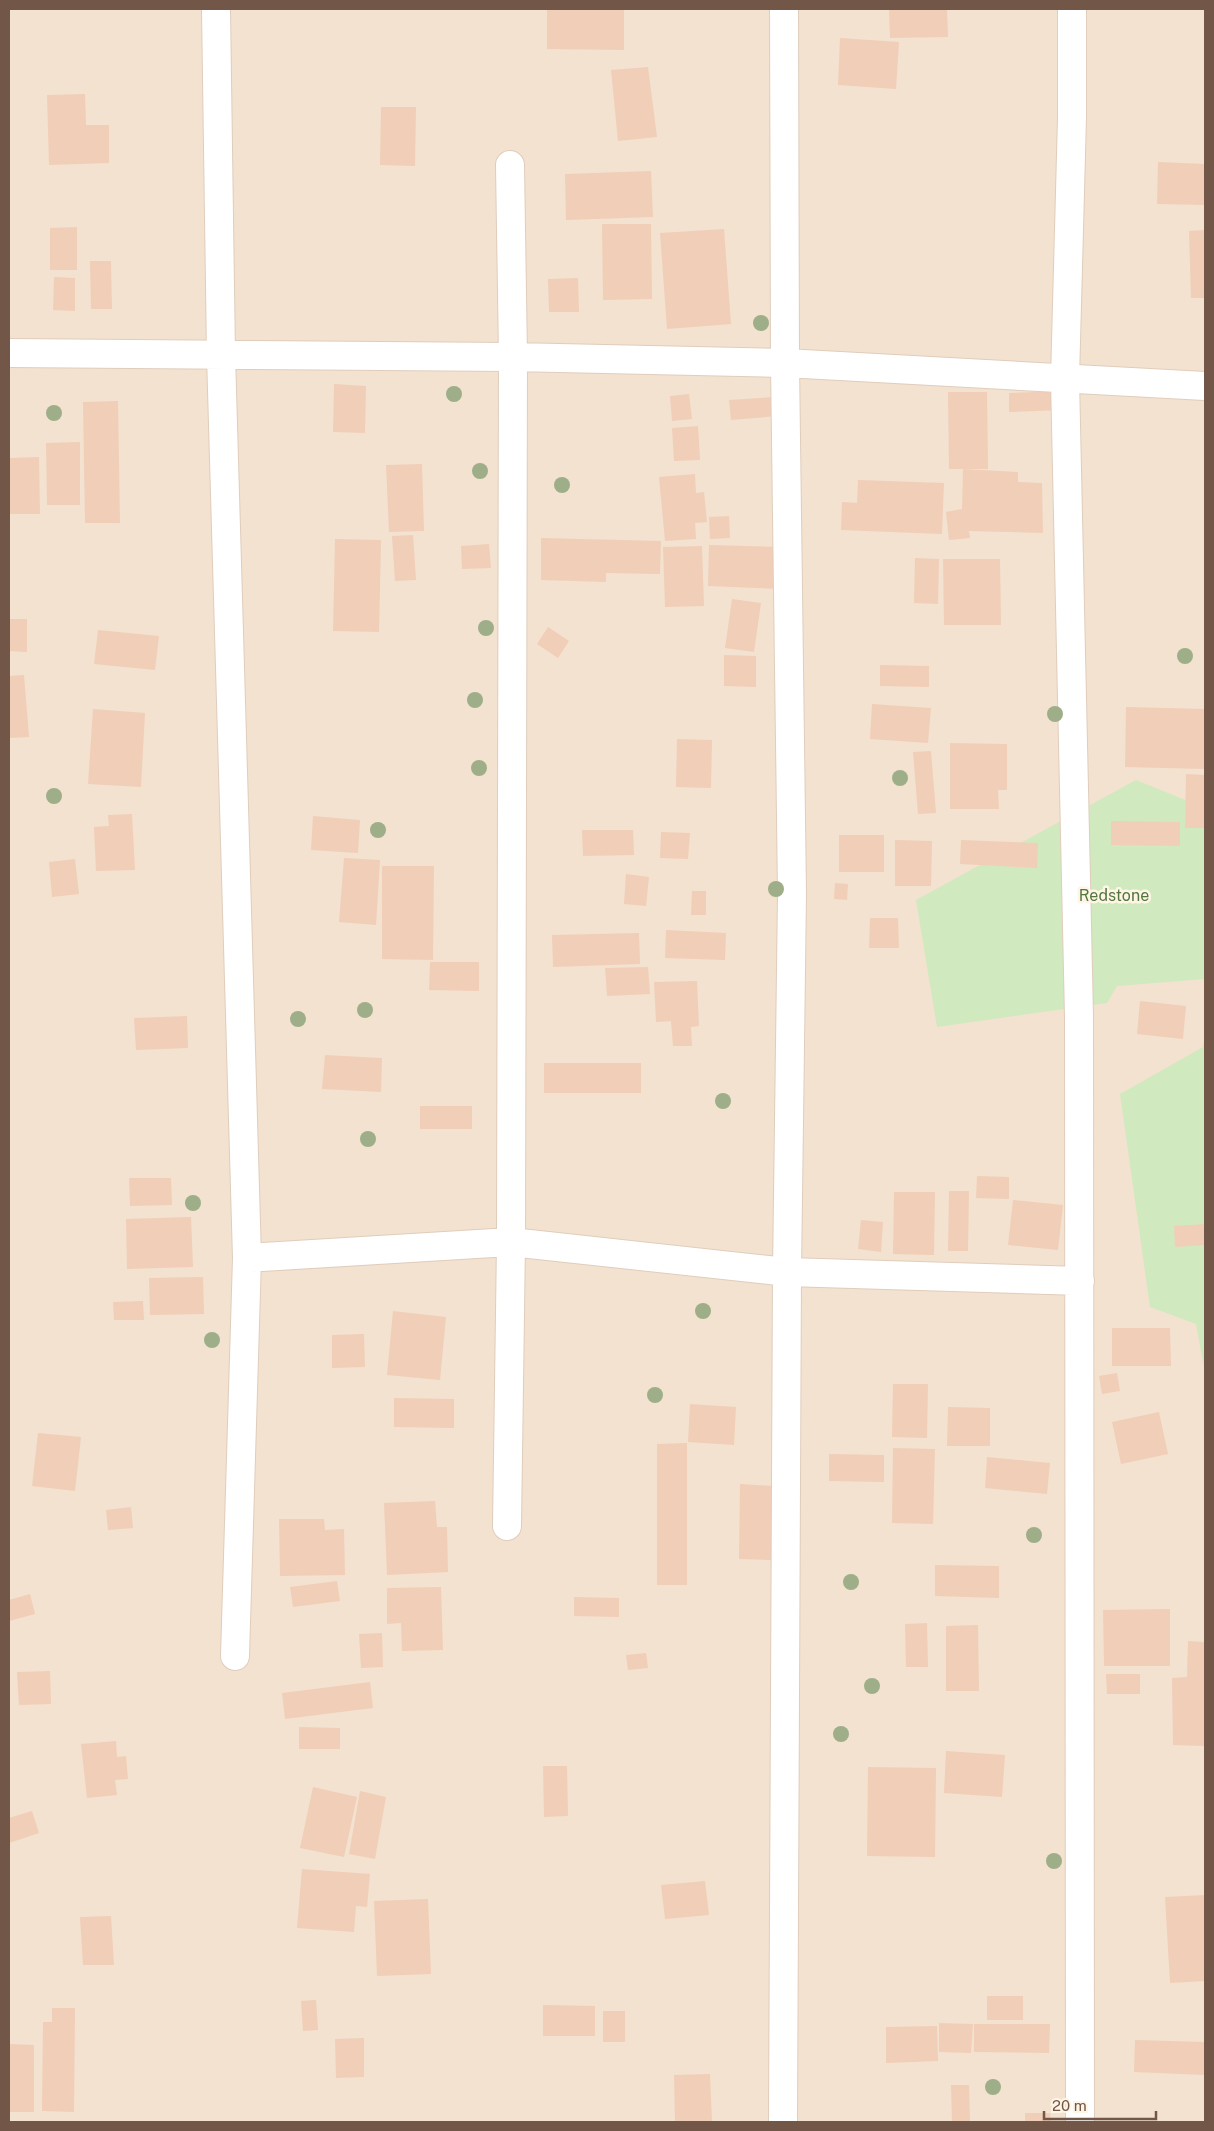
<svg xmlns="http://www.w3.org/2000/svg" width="1214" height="2131" viewBox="0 0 1214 2131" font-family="'Public Sans',sans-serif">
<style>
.residential{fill:#f3e2cf}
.green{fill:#d1e9bf}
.building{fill:#f1ceb8}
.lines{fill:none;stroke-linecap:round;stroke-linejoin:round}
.street-casing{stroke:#e0cdbc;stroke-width:30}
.street{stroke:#fff;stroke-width:28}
.tree{fill:#9eae88}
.labels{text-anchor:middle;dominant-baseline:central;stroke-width:5;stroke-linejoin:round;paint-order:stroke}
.park-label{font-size:16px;fill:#527840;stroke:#fff5e6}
</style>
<rect width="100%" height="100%" fill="#fcf1e0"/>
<path class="residential" d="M 9,9 L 1205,9 L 1205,2122 L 9,2122 Z"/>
<path class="green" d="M 1136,780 L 1205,808 L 1205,979 L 1117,986 L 1107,1003 L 937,1027 L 916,900 Z
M 1205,1029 L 1205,1373 L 1196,1324 L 1150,1307 L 1120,1094 L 1203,1047 Z"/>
<path class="building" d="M 547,9 L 624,9 L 624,50 L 547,49 Z
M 889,9 L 947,9 L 948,37 L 890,38 Z
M 840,38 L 899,42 L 896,89 L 838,85 Z
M 648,67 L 657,137 L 618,141 L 611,70 Z
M 85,94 L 86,125 L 109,125 L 109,163 L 49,165 L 47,95 Z
M 381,107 L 416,107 L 415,166 L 380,165 Z
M 1158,162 L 1205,164 L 1205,205 L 1157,204 Z
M 651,171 L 653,217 L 566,220 L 565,174 Z
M 602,224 L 651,224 L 652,299 L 603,300 Z
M 77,227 L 77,270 L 50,270 L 50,228 Z
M 724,229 L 731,324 L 667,329 L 660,233 Z
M 1205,230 L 1205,298 L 1191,298 L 1189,231 Z
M 90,261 L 111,261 L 112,309 L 91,309 Z
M 54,277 L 75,278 L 75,311 L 53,310 Z
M 578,278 L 579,312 L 549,312 L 548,279 Z
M 334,384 L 366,386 L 365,433 L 333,432 Z
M 1063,391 L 1063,410 L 1009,412 L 1009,393 Z
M 948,392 L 987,392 L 988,469 L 949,469 Z
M 689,394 L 692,419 L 672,421 L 670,396 Z
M 775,397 L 777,416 L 731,420 L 729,400 Z
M 118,401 L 120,523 L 85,523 L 83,402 Z
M 698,426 L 700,460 L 674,461 L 672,428 Z
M 80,442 L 80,505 L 47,505 L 46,443 Z
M 39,457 L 40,514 L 9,514 L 9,458 Z
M 422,464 L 424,531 L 389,532 L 386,465 Z
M 963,469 L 1018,472 L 1018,482 L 1042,483 L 1043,533 L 969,531 L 970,538 L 949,540 L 946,512 L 962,509 Z
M 695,474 L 696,493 L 704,492 L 707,522 L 695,523 L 696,539 L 665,541 L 659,477 Z
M 858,480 L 944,483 L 942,534 L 841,530 L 842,502 L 857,503 Z
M 729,516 L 730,538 L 710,539 L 709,517 Z
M 413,535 L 416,580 L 395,581 L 392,536 Z
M 541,538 L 661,541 L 660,574 L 606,573 L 606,582 L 541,580 Z
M 335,539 L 381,540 L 379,632 L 333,631 Z
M 489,544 L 491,568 L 462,569 L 461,546 Z
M 709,545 L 780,547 L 779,589 L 708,586 Z
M 702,546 L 704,606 L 665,607 L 663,547 Z
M 915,558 L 939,559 L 938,604 L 914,603 Z
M 943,559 L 1000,559 L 1001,625 L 944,625 Z
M 732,599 L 761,603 L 754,652 L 725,648 Z
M 9,619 L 27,619 L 27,652 L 9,651 Z
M 548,627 L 569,641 L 558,658 L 537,644 Z
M 98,630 L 159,636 L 155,670 L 94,664 Z
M 724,655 L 756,656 L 756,687 L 724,686 Z
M 880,665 L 929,666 L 929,687 L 880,686 Z
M 24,675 L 29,737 L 9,738 L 9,676 Z
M 872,704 L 931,708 L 928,743 L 870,739 Z
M 1126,707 L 1205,709 L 1205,769 L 1125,767 Z
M 93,709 L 145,713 L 141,787 L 88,784 Z
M 677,739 L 712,740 L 711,788 L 676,787 Z
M 950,743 L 1007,744 L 1007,790 L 998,790 L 999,809 L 950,809 Z
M 931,751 L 936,813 L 918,814 L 913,752 Z
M 1186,774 L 1205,775 L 1205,828 L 1185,828 Z
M 132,814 L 135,870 L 96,871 L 94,827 L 109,826 L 108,815 Z
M 313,816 L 360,820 L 358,853 L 311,850 Z
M 1111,821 L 1180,822 L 1180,846 L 1111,845 Z
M 582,830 L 633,830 L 634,855 L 583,856 Z
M 661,832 L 690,833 L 688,859 L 660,858 Z
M 839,835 L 884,835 L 884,872 L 839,872 Z
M 895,840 L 932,841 L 931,886 L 895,886 Z
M 961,840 L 1038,843 L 1037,868 L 960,864 Z
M 344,858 L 380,860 L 376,925 L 339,922 Z
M 75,859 L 79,894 L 52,897 L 49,862 Z
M 382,866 L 434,866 L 433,960 L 382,959 Z
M 626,874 L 649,877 L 646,906 L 624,904 Z
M 835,883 L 848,884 L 847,900 L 834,899 Z
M 692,891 L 706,891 L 706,915 L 691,915 Z
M 870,918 L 898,918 L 899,948 L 869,948 Z
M 666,930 L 726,933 L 725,960 L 665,958 Z
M 639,933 L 640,964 L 553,967 L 552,935 Z
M 430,962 L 479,962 L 479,991 L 429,990 Z
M 648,967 L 650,994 L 607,996 L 605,968 Z
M 697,981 L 699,1026 L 691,1027 L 692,1046 L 673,1046 L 671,1021 L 656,1022 L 654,982 Z
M 1140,1001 L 1186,1006 L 1183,1039 L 1137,1034 Z
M 187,1016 L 188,1048 L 136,1050 L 134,1018 Z
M 325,1055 L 382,1058 L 381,1092 L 322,1089 Z
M 544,1063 L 641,1063 L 641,1093 L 544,1093 Z
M 420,1106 L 472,1106 L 472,1129 L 420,1129 Z
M 977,1176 L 1009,1177 L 1009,1199 L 976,1198 Z
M 129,1178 L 171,1178 L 172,1205 L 130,1206 Z
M 949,1191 L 969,1191 L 968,1251 L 948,1251 Z
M 894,1192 L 935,1192 L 934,1255 L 893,1254 Z
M 1013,1200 L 1063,1205 L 1058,1250 L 1008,1245 Z
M 191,1217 L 193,1267 L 127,1269 L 126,1219 Z
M 861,1220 L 883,1222 L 881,1252 L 858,1249 Z
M 1205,1224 L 1205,1245 L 1175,1247 L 1174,1226 Z
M 203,1277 L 204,1314 L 150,1315 L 149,1278 Z
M 143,1301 L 144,1320 L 114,1320 L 113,1302 Z
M 393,1311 L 446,1317 L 440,1380 L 387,1375 Z
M 1112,1328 L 1170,1328 L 1171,1366 L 1112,1366 Z
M 364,1334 L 365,1367 L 332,1368 L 332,1335 Z
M 1117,1373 L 1120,1391 L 1102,1394 L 1099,1376 Z
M 893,1384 L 928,1384 L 927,1438 L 892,1437 Z
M 394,1398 L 454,1399 L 454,1428 L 394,1427 Z
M 690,1404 L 736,1407 L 734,1445 L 688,1442 Z
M 948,1407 L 990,1408 L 990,1446 L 947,1446 Z
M 1159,1412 L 1168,1454 L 1121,1464 L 1112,1422 Z
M 38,1433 L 81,1437 L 75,1491 L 32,1486 Z
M 687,1443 L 687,1585 L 657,1585 L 657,1444 Z
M 893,1448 L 935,1449 L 933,1524 L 892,1523 Z
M 829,1454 L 884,1455 L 884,1482 L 829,1481 Z
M 987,1457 L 1050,1463 L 1047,1494 L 985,1488 Z
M 740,1484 L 773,1486 L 771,1560 L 739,1559 Z
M 435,1501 L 437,1527 L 447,1527 L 448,1572 L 387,1575 L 384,1503 Z
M 131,1507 L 133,1528 L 108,1530 L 106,1510 Z
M 279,1519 L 324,1519 L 325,1530 L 344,1529 L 345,1575 L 280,1576 Z
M 935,1565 L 999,1566 L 999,1598 L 935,1596 Z
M 337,1581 L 340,1601 L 293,1607 L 290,1587 Z
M 441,1587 L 443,1650 L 402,1651 L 401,1623 L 387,1624 L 387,1588 Z
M 30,1594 L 35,1614 L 9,1621 L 9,1600 Z
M 574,1597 L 619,1598 L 619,1617 L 574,1616 Z
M 1170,1609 L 1170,1666 L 1104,1666 L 1103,1610 Z
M 927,1623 L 928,1667 L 906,1667 L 905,1624 Z
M 978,1625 L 979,1691 L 946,1691 L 946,1626 Z
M 382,1633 L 383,1667 L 361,1668 L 359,1634 Z
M 1188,1641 L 1205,1642 L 1205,1746 L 1173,1745 L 1172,1678 L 1187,1677 Z
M 646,1653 L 648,1668 L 628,1670 L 626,1655 Z
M 50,1671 L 51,1704 L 19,1705 L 17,1672 Z
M 1106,1674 L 1140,1674 L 1140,1694 L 1107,1694 Z
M 370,1682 L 373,1708 L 285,1719 L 282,1693 Z
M 299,1727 L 340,1728 L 340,1749 L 299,1749 Z
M 116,1741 L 117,1757 L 126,1756 L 128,1779 L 115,1780 L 117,1795 L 87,1798 L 81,1744 Z
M 946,1751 L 1005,1755 L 1002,1797 L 944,1793 Z
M 543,1766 L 567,1766 L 568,1816 L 544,1817 Z
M 868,1767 L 936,1768 L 935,1857 L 867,1856 Z
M 313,1787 L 357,1797 L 344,1857 L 300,1848 Z
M 360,1791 L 386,1797 L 375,1859 L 349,1854 Z
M 32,1811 L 39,1833 L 9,1843 L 9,1818 Z
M 302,1869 L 370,1874 L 367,1907 L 356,1906 L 354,1932 L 297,1928 Z
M 705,1881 L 709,1915 L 665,1919 L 661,1885 Z
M 1205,1895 L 1205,1981 L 1170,1983 L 1165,1897 Z
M 428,1899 L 431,1974 L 377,1976 L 374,1901 Z
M 111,1916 L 114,1965 L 83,1965 L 80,1917 Z
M 987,1996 L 1023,1996 L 1023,2020 L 987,2020 Z
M 316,2000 L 318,2030 L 303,2031 L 301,2001 Z
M 543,2005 L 595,2006 L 595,2036 L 543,2036 Z
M 52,2008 L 75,2008 L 74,2112 L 42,2111 L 43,2022 L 52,2022 Z
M 603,2011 L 625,2011 L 625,2042 L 603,2042 Z
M 939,2023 L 973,2024 L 971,2053 L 939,2052 Z
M 974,2024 L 1050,2024 L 1049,2053 L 974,2052 Z
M 937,2026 L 938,2061 L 886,2063 L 886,2027 Z
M 364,2038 L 364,2077 L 336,2078 L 335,2039 Z
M 1135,2040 L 1205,2042 L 1205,2075 L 1134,2072 Z
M 9,2044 L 34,2045 L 34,2112 L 9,2112 Z
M 710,2074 L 712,2122 L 675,2122 L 674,2075 Z
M 951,2085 L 969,2085 L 970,2122 L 952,2122 Z
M 1025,2113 L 1050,2113 L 1051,2122 L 1025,2122 Z"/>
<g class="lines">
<g class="street-casing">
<path id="street" d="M 216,9 L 221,355 L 247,1258 L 235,1656
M 1072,9 L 1072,117 L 1065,379 L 1079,1017 L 1080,2122
M 9,353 L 513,357 L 785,363 L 1205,386
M 247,1258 L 511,1242 L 787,1272 L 1080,1281
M 507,1526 L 511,1242 L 513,357 L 510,165
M 783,2122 L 787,1272 L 792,894 L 785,363 L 784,9"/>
</g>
<use href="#street" class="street"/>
</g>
<g class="tree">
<circle cx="761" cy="323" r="8"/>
<circle cx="454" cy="394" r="8"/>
<circle cx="54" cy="413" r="8"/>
<circle cx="480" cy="471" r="8"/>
<circle cx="562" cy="485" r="8"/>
<circle cx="486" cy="628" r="8"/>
<circle cx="1185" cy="656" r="8"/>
<circle cx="475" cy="700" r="8"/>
<circle cx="1055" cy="714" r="8"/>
<circle cx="479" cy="768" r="8"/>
<circle cx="900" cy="778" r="8"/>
<circle cx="54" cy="796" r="8"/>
<circle cx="378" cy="830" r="8"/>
<circle cx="776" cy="889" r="8"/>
<circle cx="365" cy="1010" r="8"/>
<circle cx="298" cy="1019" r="8"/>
<circle cx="723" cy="1101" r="8"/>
<circle cx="368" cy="1139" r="8"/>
<circle cx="193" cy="1203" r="8"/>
<circle cx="703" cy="1311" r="8"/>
<circle cx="212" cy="1340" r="8"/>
<circle cx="655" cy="1395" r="8"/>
<circle cx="1034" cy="1535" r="8"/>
<circle cx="851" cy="1582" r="8"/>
<circle cx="872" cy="1686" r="8"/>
<circle cx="841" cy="1734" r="8"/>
<circle cx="1054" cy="1861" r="8"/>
<circle cx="993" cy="2087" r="8"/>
</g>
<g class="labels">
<g class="park-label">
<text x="1114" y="895">Redstone</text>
</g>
</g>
<rect width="1214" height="2131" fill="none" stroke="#725648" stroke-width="20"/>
<path d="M1044 2111v8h112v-8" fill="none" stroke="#725648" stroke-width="2.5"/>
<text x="1052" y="2111" font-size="15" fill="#725648" stroke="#fff5e6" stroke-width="4" paint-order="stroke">20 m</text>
</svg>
